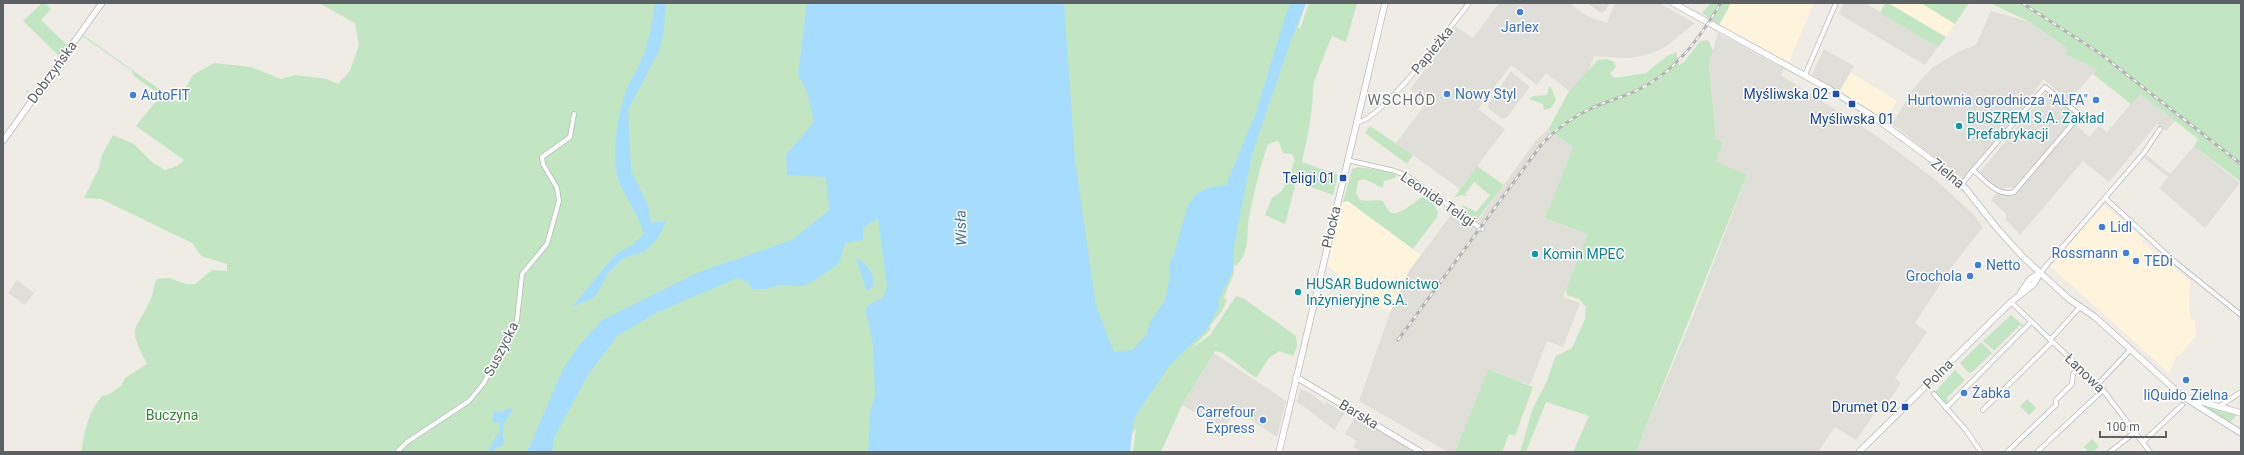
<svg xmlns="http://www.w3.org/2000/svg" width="2244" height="455" viewBox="0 0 2244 455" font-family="Roboto,sans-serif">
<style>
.commercial{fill:#fdf4db}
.industrial{fill:#e0ded9}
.education{fill:#dfdbd3}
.green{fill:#c3e6c2}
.water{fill:#a6dcfe}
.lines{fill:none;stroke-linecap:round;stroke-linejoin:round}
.stream{stroke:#a6dcfe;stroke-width:1.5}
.street-casing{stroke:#b5b8bb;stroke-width:5.5}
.secondary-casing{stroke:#b6babe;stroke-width:7}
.street{stroke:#fff;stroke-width:4}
.secondary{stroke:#fff;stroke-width:5.5}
.rail-casing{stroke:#b3b4b5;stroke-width:3}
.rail{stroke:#fff;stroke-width:1.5;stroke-dasharray:4.5;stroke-linecap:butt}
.shop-dot{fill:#3f7fe0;stroke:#fff;stroke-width:1.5}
.transit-dot{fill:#1a4fb4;stroke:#fff;stroke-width:1.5}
.culture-dot{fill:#0f9aa8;stroke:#fff;stroke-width:1.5}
.labels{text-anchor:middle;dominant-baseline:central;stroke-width:3;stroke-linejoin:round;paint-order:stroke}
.shop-label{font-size:14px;fill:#366cbe;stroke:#fff;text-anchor:start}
.street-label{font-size:14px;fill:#5c6165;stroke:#fff}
.transit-label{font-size:14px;fill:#164399;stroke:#fff;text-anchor:end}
.culture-label{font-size:14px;fill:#0d838f;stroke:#fff;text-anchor:start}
.park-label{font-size:14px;fill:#368335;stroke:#fff}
.neighbourhood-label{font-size:15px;letter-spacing:1px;fill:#6e7377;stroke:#fff}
.water-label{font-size:15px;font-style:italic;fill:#3f77a7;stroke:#fff}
</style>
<rect width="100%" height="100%" fill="#efece5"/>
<path class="commercial" d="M 1731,3 L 1814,3 L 1789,62 L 1719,25 Z
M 1888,3 L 1921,3 L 1955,24 L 1946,37 Z
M 1850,72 L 1897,101 L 1885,120 L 1839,92 Z
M 1347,201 L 1421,255 L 1409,271 L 1390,313 L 1327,266 L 1343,202 Z
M 2104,205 L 2144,239 L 2142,242 L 2190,281 L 2189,307 L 2191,318 L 2195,321 L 2196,336 L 2179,356 L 2177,355 L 2169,373 L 2050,266 Z"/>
<path class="industrial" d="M 1499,3 L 1569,3 L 1587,16 L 1607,23 L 1615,3 L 1659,3 L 1695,23 L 1664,48 L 1646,55 L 1629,58 L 1594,56 L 1582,88 L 1569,91 L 1546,73 L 1537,85 L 1511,65 L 1478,109 L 1505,129 L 1460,189 L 1396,143 L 1427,102 L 1410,89 L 1454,32 L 1455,26 L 1473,38 Z
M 1844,3 L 1865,3 L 1938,47 L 1925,65 L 1839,14 Z
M 1991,11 L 2030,22 L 2067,48 L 2065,54 L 2097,69 L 2069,100 L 2043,79 L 2033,94 L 1963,179 L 1892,124 L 1913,89 L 1932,68 L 1958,52 L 1976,45 Z
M 1718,33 L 1784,69 L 1781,75 L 1787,79 L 1877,136 L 1936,180 L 1973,214 L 1983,227 L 1953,265 L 1915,323 L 1927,332 L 1895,378 L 1901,383 L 1889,401 L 1885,399 L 1856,440 L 1835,427 L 1818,452 L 1636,452 L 1695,311 L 1747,176 L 1716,162 L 1723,142 L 1716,139 L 1709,63 Z
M 1824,49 L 1854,66 L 1839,92 L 1812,75 Z
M 1511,71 L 1530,87 L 1506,118 L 1502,119 L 1489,109 L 1488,105 Z
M 2047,91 L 2078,116 L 2015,187 L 1999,189 L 1980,172 Z
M 2140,93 L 2175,121 L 2166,131 L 2157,124 L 2109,182 L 2083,161 L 2020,235 L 2006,220 L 2006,214 L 1991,200 L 1997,193 L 2012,196 L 2074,123 L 2089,137 L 2099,126 L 2107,132 Z
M 1548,130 L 1573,147 L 1545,218 L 1588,234 L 1563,297 L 1580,303 L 1563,347 L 1547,341 L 1530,385 L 1488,369 L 1455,452 L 1448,452 L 1359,401 L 1390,313 L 1409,271 L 1454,211 L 1457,213 L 1461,208 L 1478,221 L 1537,139 Z
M 2194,146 L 2240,183 L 2205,228 L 2159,188 L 2168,177 L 2144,158 L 2146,155 L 2170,174 Z
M 17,280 L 34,293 L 25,305 L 8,293 Z
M 1214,353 L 1286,401 L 1277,437 L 1235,410 L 1224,429 L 1182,405 Z
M 1300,389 L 1312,394 L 1324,404 L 1327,402 L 1345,413 L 1334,430 L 1302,405 L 1297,403 Z
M 1357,414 L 1420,452 L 1362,452 L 1353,447 L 1357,441 L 1345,434 Z"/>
<path class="education" d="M 1587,3 L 1609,3 L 1606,10 L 1601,13 Z"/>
<path class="green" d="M 42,3 L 45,3 L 51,9 L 41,20 L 66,44 L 72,38 L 57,59 L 58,55 L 23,21 Z
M 319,3 L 1306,3 L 1298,27 L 1300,29 L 1309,3 L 1357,3 L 1346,42 L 1332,36 C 1328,46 1313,81 1313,89 C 1313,112 1307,138 1302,162 L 1338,175 L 1333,195 L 1296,182 L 1285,224 L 1265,215 L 1272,198 L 1282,191 L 1287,181 L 1295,160 L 1292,154 L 1283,153 L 1279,142 L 1277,141 L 1268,144 C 1260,166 1255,190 1250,213 C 1245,233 1252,250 1236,266 L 1234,264 L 1234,273 L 1224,297 L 1227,300 L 1222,311 L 1210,326 L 1211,329 L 1192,348 L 1210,335 L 1236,296 L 1243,298 L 1296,336 L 1297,346 L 1293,356 L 1279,351 L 1268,359 L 1257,377 L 1253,376 L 1223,353 L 1215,351 L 1182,405 L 1161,452 L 1133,452 L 1136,427 L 1127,444 L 1126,452 L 81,452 C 84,433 89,410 102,396 L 108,395 L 121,386 L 125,378 L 147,364 C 125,322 137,333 152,296 C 154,290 153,285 157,279 L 169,278 L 186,284 L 195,284 L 212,270 L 227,271 L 227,264 L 201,256 L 192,243 L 101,199 L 84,198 L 99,168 L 102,155 L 113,135 L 134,144 L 153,163 L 165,170 L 177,166 L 184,160 L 136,126 L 157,100 L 154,96 L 156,92 L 134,76 L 132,71 L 81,35 L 82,34 L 177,102 L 193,75 L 214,63 L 251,67 L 281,79 L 295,75 L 327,79 L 338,84 L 350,71 L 359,45 L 355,23 Z
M 1711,3 L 1731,3 L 1719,25 L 1702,13 Z
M 1885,3 L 1888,3 L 1946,37 L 1938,47 L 1880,13 Z
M 1921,3 L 1969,3 L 1955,24 Z
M 1990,3 L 2241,3 L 2241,182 L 2194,146 L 2198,139 L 2141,94 L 2131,104 L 2093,74 L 2097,69 L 2065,54 L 2067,48 L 2030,22 Z
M 1708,40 L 1713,51 L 1709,63 L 1716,139 L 1723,142 L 1716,162 L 1747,175 L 1636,452 L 1573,452 L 1589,416 L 1546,402 L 1526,452 L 1520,452 L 1533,408 L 1547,381 L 1554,360 L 1556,356 L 1572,348 L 1585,319 L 1586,307 L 1579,299 L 1567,295 L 1566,289 L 1588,234 L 1545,218 L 1573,147 L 1548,130 L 1569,91 L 1598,60 L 1607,59 L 1614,62 L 1616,67 L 1610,74 L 1615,78 L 1646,73 L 1667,56 L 1676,52 L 1679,65 L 1685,61 L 1700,41 Z
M 1549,87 L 1551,87 L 1556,100 L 1551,108 L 1544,110 L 1543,104 L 1529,99 L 1533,96 L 1547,95 Z
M 1370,126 L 1413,155 L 1407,164 L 1365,133 Z
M 1477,166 L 1504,185 L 1476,221 L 1461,208 L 1463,205 L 1476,212 L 1490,195 L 1474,182 L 1465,194 L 1467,196 L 1460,195 L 1454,198 Z
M 1358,167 L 1392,172 L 1396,175 L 1395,178 L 1384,181 L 1383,187 L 1381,187 L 1364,179 L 1358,181 L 1356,193 L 1360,200 C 1368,202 1375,199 1383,201 C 1385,204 1387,210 1390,212 C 1398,218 1417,200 1423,196 L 1432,201 L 1438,212 L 1437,217 L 1413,249 L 1348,201 L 1343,202 L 1352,169 Z
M 2011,315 L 2024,326 L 2023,327 L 2020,325 L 1994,351 L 1983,341 Z
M 1981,342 L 1992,353 L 1972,372 L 1969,373 L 1960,363 Z
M 1488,369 L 1533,387 L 1515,436 L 1509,434 L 1502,452 L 1455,452 Z
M 1955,370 L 1965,380 L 1947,398 L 1948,401 L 1945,404 L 1935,392 Z
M 2027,399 L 2036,408 L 2029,415 L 2020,406 Z
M 2199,403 L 2238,413 L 2230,423 Z
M 2092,439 L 2099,446 L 2093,452 L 2089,452 L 2084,447 Z"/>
<path class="water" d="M 655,3 L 666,3 L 664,30 L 659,51 L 628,110 L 631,170 L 648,205 L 651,223 L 667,221 L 656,241 L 644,252 L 624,258 L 609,272 L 595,297 L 572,307 L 615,255 L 633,244 L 644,234 C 639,214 625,198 618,179 C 611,155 618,109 628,86 C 633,76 639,67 643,56 C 650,39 652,21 655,3 Z
M 807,3 L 1064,3 L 1075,160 L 1096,306 L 1114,352 L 1132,350 L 1147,334 L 1149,324 L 1165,300 L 1170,275 L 1169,264 L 1174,254 L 1188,205 L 1195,195 L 1208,188 L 1226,185 L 1257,110 L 1286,13 L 1292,3 L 1306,3 L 1291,40 L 1252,154 L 1234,246 L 1233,270 L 1218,302 L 1220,306 L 1206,330 L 1171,364 L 1137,413 L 1133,424 L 1130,452 L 868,452 L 870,412 L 875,395 L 873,344 L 865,309 L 873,302 L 883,298 L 887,287 L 878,218 L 863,228 L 863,240 L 845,243 L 839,263 L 814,281 L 803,286 L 781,285 L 766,289 L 752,289 L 748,282 L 737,278 L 656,313 L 617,336 L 588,375 L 554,438 L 552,452 L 527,452 L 564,367 L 579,345 L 602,320 L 699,272 L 792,240 L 829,210 L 826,177 L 787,175 L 786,155 L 814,122 L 807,92 L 798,74 Z
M 856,258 C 867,262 878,277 871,289 L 866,289 L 865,286 Z
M 509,408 L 513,410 C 505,420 500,428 504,442 L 502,446 L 495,448 L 494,452 L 488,452 L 497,434 L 500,433 L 500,422 L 494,423 L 492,418 L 494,412 L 502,412 Z"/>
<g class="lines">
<path class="stream" d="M 27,91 L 28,92"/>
<g class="street-casing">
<path id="street" d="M 1805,75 L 1836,3
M 1356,122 C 1378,125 1454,23 1469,3
M 1347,160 L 1395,171 L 1407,176 L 1482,229
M 1962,184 L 1973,170 L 2045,87 L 2080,115 L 2014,192 C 1997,197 1985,180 1973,170
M 2105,198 L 2175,262 L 2241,315
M 2040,273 L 2143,154 L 2160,129
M 2011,302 L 2103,390 L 2150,452
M 2050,340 L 2081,306
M 2098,384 L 2131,349
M 1934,394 L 1965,429 L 1981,452
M 2220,406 L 2241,392
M 1946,408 L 2031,322
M 1983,410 L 2052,342
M 2143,442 L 2182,405
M 397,452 L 407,442 L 469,401 L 483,384 L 511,335 L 517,320 L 522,274 L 547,244 L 559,201 L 557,188 L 543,164 L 542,157 L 570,137 L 574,114
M 2007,452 L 2056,405 L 2056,400 L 2072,384 L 2073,374 L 2079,367
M 2037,452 L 2103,390
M 2110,452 L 2135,432"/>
</g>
<g class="secondary-casing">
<path id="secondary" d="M 1673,3 L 1829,89 L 1874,117 L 1931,159 L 1966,189 L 1996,227 L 2023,257 L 2069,299 L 2095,317 L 2182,396 L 2241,433
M 3,141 L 102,3
M 2021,292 L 2030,279 L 2040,273
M 1296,377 L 1421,452
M 2188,398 L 2241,413
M 1279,452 L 1385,3
M 1859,452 L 2011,302 L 2034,284 L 2040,273"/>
</g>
<use href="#street" class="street"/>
<use href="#secondary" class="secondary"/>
<g class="rail-casing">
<path id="rail" d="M 2022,3 L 2098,52 L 2241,164
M 1398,340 L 1541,145 C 1556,129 1572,117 1592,108 C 1607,101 1623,97 1638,90 C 1676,71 1699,39 1721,3"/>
</g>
<use href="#rail" class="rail"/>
</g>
<g class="shop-dot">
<circle cx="1520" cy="12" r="4"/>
<circle cx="1447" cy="94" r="4"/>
<circle cx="133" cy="95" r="4"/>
<circle cx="2096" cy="100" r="4"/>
<circle cx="2102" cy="227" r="4"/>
<circle cx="2126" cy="253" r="4"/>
<circle cx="2136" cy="261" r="4"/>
<circle cx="1978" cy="265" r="4"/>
<circle cx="1970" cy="276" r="4"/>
<circle cx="2186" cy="380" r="4"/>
<circle cx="1964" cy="393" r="4"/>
<circle cx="1263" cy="420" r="4"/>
</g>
<g class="transit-dot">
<rect x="1832" y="90" width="8" height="8" rx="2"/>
<rect x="1848" y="100" width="8" height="8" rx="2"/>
<rect x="1339" y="174" width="8" height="8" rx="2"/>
<rect x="1901" y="403" width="8" height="8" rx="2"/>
</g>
<g class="culture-dot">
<circle cx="1959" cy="126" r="4"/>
<circle cx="1535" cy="254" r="4"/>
<circle cx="1298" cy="292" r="4"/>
</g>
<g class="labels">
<g class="shop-label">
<text x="1520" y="27" text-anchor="middle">Jarlex</text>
<text x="1455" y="94">Nowy Styl</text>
<text x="141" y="95">AutoFIT</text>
<text x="2088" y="100" text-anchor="end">Hurtownia ogrodnicza "ALFA"</text>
<text x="2110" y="227">Lidl</text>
<text x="2118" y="253" text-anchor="end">Rossmann</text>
<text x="2144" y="261">TEDi</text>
<text x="1986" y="265">Netto</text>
<text x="1962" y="276" text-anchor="end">Grochola</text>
<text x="1972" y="393">Żabka</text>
<text x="2186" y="395" text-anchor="middle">liQuido Zielna</text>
<text x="1255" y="412" text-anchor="end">Carrefour<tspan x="1255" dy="16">Express</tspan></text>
</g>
<g class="street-label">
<text transform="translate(1432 50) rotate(-51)">Papieżka</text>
<text transform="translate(52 72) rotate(-54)">Dobrzyńska</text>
<text transform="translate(1948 173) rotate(40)">Zielna</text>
<text transform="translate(1438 199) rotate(34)">Leonida Teligi</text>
<text transform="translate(1331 227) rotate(-77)">Płocka</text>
<text transform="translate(501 349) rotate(-63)">Suszycka</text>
<text transform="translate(2085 373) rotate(44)">Łanowa</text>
<text transform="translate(1938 374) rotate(-45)">Polna</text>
<text transform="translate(1359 414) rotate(31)">Barska</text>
</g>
<g class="transit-label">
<text x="1828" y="94">Myśliwska 02</text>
<text x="1852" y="119" text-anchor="middle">Myśliwska 01</text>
<text x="1335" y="178">Teligi 01</text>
<text x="1897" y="407">Drumet 02</text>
</g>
<g class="culture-label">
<text x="1967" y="118">BUSZREM S.A. Zakład<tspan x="1967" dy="16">Prefabrykacji</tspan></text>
<text x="1543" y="254">Komin MPEC</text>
<text x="1306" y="284">HUSAR Budownictwo<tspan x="1306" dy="16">Inżynieryjne S.A.</tspan></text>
</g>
<g class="park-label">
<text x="172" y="415">Buczyna</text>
</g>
<g class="neighbourhood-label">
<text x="1402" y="100">WSCHÓD</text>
</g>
<g class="water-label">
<text transform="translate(961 228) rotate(-92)">Wisła</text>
</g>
</g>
<rect width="2244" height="455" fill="none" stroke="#5c6165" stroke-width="8"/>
<path d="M2100 431v6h66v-6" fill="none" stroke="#5c6165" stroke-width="2"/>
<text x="2106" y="431" font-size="12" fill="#5c6165" stroke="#ffffff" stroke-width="3" paint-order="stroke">100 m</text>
</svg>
